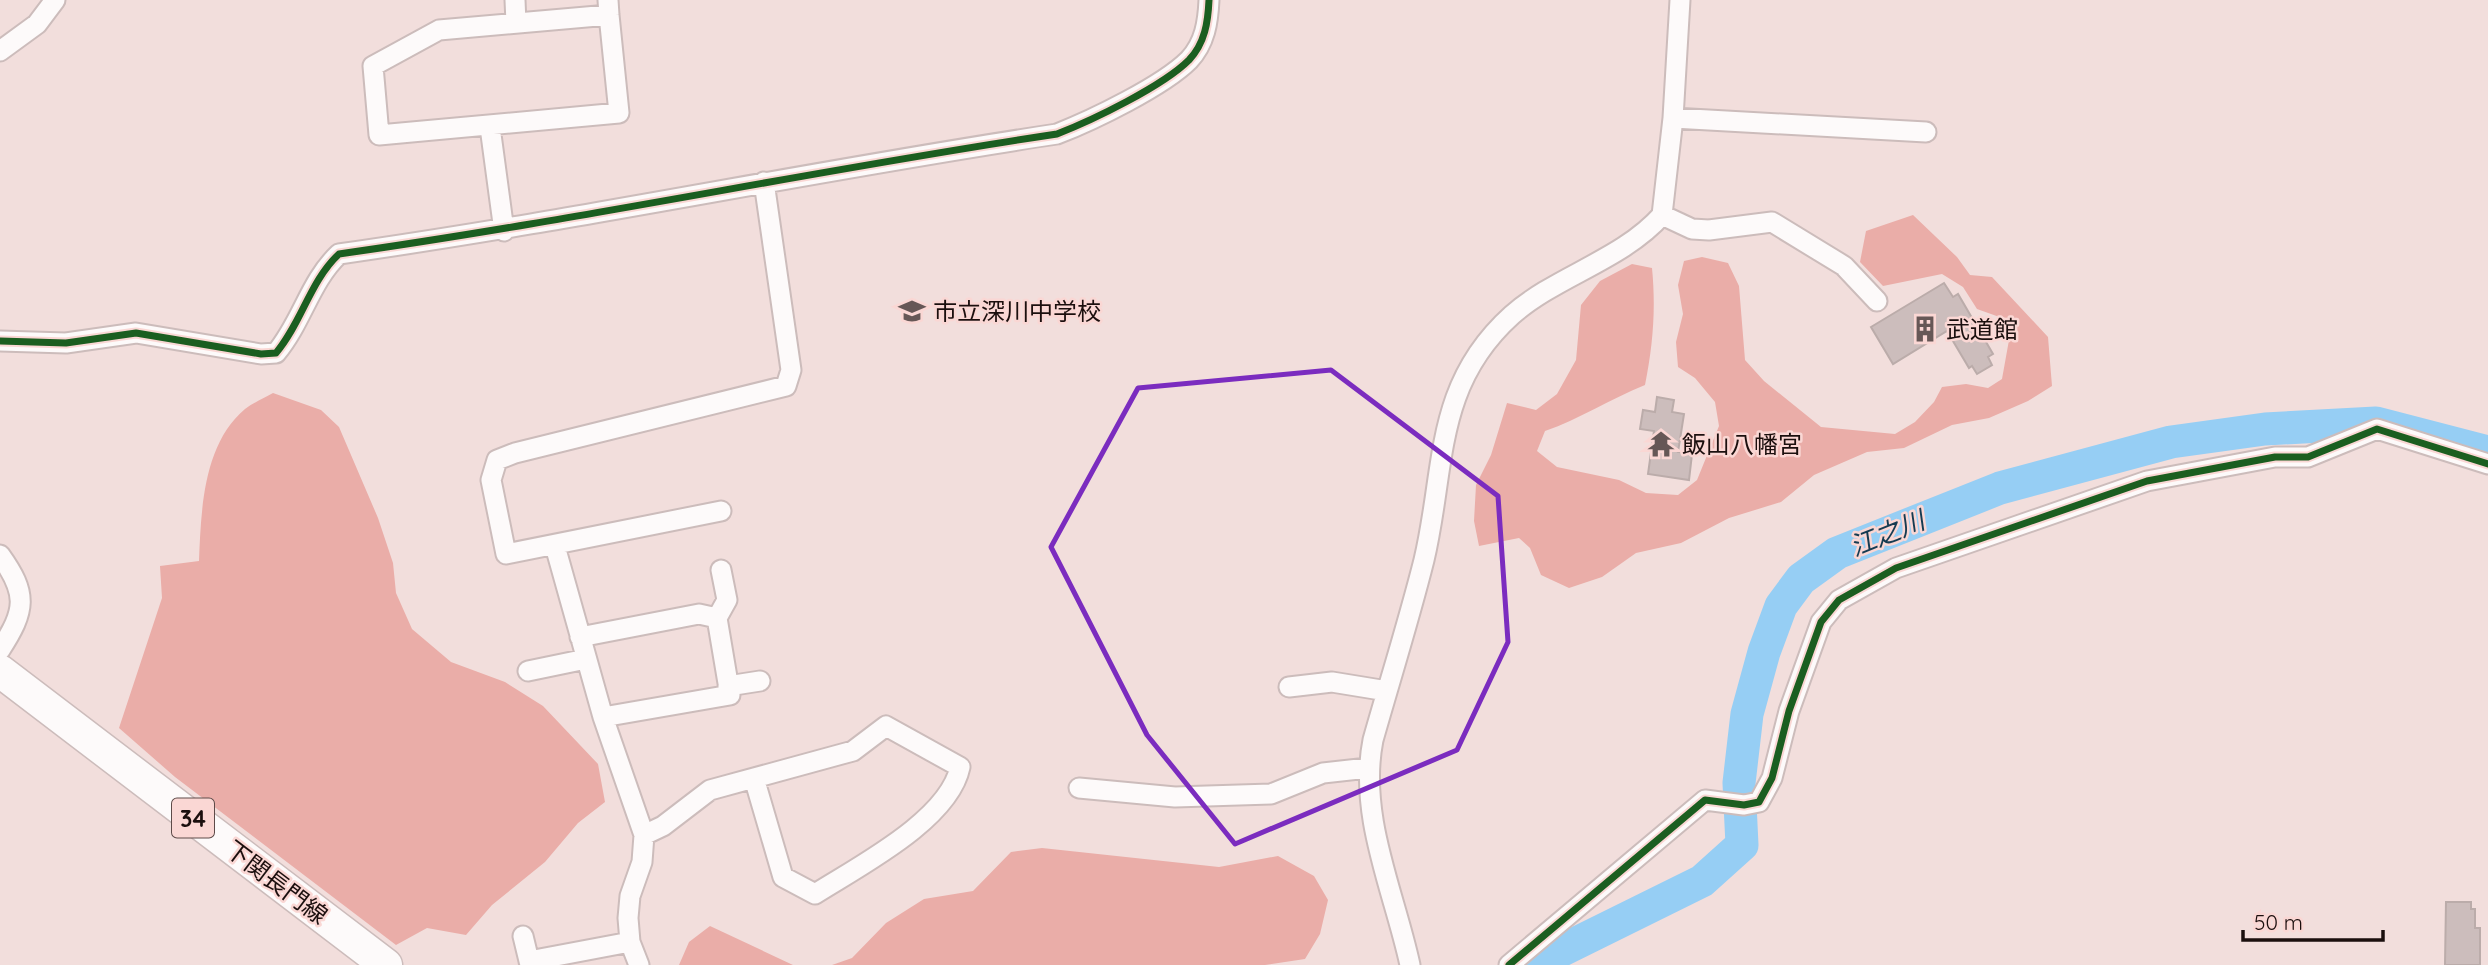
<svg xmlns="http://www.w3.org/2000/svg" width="2488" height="965" viewBox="0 0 2488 965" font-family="Quicksand,'Noto Sans JP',sans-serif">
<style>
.forest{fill:#eaada8}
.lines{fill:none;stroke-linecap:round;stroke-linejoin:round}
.river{stroke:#96cef4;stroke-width:33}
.building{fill:#ccbdbc;stroke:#bbacaa;stroke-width:2}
.street-casing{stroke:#ccbcbb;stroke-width:23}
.primary-casing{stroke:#ccbcbb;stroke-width:35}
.street{stroke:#fdfafa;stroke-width:19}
.primary{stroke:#fdfafa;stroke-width:32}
.cycleway-casing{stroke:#fad7d4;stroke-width:11}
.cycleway{stroke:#1b5e20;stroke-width:7}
.marked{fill:none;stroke:#7b2cbf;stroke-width:5;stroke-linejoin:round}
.labels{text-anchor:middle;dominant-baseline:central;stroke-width:5;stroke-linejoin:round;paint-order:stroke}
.shield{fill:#fad7d4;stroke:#5e4b49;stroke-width:2}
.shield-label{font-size:23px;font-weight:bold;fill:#1b0f0e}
.poi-label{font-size:24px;fill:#1b0f0e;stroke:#fad7d4;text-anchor:start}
.street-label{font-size:24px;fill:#1b0f0e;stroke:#fad7d4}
.water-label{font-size:26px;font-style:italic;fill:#153b52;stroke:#fad7d4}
</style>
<rect width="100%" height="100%" fill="#f2dedc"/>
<path class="forest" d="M 1913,215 L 1957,257 L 1970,275 L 1992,277 L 2048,337 L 2052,386 L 2028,401 L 1989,418 L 1952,425 L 1904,448 L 1867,452 L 1814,475 L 1781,502 L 1729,518 L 1681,543 L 1636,553 L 1602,577 L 1569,588 L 1541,575 L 1530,548 L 1519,538 L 1479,546 L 1474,521 L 1476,485 L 1491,455 L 1507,403 L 1536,410 L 1557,394 L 1576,360 L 1581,305 L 1600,281 L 1632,264 L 1652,268 C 1656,309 1653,345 1645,385 C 1610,399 1580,419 1545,431 L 1537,451 L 1557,467 L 1619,480 L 1646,493 L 1678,495 L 1697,480 L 1719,426 L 1715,402 L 1695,378 L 1678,367 L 1676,342 L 1683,314 L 1678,285 L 1684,261 L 1702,257 L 1728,263 L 1739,286 L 1745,360 L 1764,381 L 1821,427 L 1895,434 L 1915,422 L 1934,402 L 1942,387 L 1966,384 L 1988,388 L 2002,379 L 2009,340 L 2005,319 L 1977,309 L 1963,287 L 1942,274 L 1883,286 L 1860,262 L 1866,231 Z
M 273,393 L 321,410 L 339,427 L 378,518 L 393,563 L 396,593 L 412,629 L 451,662 L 505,682 L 543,706 L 598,764 L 605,802 L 578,823 L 545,862 L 492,905 L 466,935 L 427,928 L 396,945 L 175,777 L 119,728 L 162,598 L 160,566 L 199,561 C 201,511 203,444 245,409 C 253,403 264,398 273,393 Z
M 1042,848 L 1219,867 L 1278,856 L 1314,876 L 1328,900 L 1320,934 L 1305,959 L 1265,965 L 832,965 L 852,958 L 886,923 L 924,899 L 973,891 L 1011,852 Z
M 710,926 L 793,965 L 679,965 L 689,942 Z"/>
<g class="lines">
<path class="river" d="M 1532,965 L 1702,881 L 1742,845 L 1739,783 L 1747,714 L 1764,652 L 1781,606 L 1801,579 L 1837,553 L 2000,488 L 2171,442 L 2265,429 L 2376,423 L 2488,452"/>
</g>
<path class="building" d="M 1944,283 L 1953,297 L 1958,294 L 1993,354 L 1988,357 L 1992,365 L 1977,374 L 1972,366 L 1969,368 L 1947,331 L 1893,364 L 1871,327 Z
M 1657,397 L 1674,400 L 1672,412 L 1684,414 L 1678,452 L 1692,454 L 1689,480 L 1648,474 L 1654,431 L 1640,429 L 1643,410 L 1655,412 Z
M 2446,902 L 2471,902 L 2471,909 L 2475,909 L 2475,928 L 2480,928 L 2480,965 L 2445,965 Z"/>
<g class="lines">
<g class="street-casing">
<path id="street" d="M 515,0 L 516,23
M 608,0 L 609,15 L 619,113 L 379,135 L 373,66 L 439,30 L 609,15
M 0,51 L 37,24 L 55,0
M 1673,118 L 1926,132
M 490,127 L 504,231
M 1662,215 L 1692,229 L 1709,230 L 1772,222 L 1844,266 L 1877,301
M 0,341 L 66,343 L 136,333 L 261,354 L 276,353 C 302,322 310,281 339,254 C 579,220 817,170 1057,134 C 1093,120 1163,86 1189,60 C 1205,43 1208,22 1209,0
M 721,511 L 506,554 L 491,480 L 497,460 L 515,453 L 786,386 L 791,370 L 764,182
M 555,546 L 603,717 L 644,835 L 642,862 L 630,896 L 628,918 L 630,942 L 639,965
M 0,555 C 28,594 26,610 0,650
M 717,618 L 727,600 L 721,570
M 580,637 L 699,614 L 717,618 L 730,695 L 603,717
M 528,671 L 586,659
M 728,686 L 760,681
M 1289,687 L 1332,682 L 1387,691
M 1079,788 L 1175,797 L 1271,794 L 1323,773 L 1368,768
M 644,835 L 663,826 L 710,790 L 853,751 L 886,726 L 960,767 C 949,820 859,866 815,894 L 783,877 L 754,778
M 523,936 L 530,965
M 529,961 L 630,942
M 1410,965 C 1394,891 1358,816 1373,740 C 1390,680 1409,620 1424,560 C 1446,468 1433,386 1512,315 C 1556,276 1622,260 1662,215 L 1673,118 L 1680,0
M 1509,965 L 1705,800 L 1744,805 L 1759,802 L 1772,778 L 1789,711 L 1821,622 L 1839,600 L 1896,568 L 2147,481 L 2275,457 L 2308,457 L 2377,429 L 2488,464"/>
</g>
<g class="primary-casing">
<path id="primary" d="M 0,671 L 386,965"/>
</g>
<use href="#street" class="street"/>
<use href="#primary" class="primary"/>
<g class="cycleway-casing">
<path id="cycleway" d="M 0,341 L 66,343 L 136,333 L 261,354 L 276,353 C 302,322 310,281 339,254 C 579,220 817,170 1057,134 C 1093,120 1163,86 1189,60 C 1205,43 1208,22 1209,0
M 1509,965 L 1705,800 L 1744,805 L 1759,802 L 1772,778 L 1789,711 L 1821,622 L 1839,600 L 1896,568 L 2147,481 L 2275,457 L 2308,457 L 2377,429 L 2488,464"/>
</g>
<use href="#cycleway" class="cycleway"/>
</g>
<path class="marked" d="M 1331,370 L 1498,496 L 1508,642 L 1457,750 L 1235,844 L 1147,735 L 1051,547 L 1138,388 Z"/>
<defs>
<g id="school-bare" transform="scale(2.1)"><path d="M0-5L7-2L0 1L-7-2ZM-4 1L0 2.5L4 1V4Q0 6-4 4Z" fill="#665756" stroke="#fad7d4" stroke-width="2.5" paint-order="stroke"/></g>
<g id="building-bare" transform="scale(2.1)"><path d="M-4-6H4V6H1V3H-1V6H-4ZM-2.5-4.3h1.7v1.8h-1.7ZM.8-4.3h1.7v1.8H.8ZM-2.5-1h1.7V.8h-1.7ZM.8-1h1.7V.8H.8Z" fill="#665756" stroke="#fad7d4" stroke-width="2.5" paint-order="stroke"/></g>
<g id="temple-bare" transform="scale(2.1)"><path d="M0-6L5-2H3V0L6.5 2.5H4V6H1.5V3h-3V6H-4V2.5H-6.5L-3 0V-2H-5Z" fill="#665756" stroke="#fad7d4" stroke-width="2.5" paint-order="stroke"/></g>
</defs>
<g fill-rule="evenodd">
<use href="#school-bare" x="912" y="311"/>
<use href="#building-bare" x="1925" y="329"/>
<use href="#temple-bare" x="1661" y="444"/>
</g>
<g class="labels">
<rect class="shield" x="172" y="798.5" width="42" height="39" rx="5"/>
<g class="shield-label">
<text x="193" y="818">34</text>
</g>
<g class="poi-label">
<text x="933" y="311">市立深川中学校</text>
<text x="1946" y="329">武道館</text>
<text x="1682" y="444">飯山八幡宮</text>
</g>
<g class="street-label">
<text transform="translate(277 882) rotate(37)">下関長門線</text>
</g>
<g class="water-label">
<text transform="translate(1887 533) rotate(-22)">江之川</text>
</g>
</g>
<path d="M2243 930v10h140v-10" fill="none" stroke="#1b0f0e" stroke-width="3.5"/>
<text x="2254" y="930" font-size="21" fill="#1b0f0e" stroke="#fad7d4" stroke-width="5" paint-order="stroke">50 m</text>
</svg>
